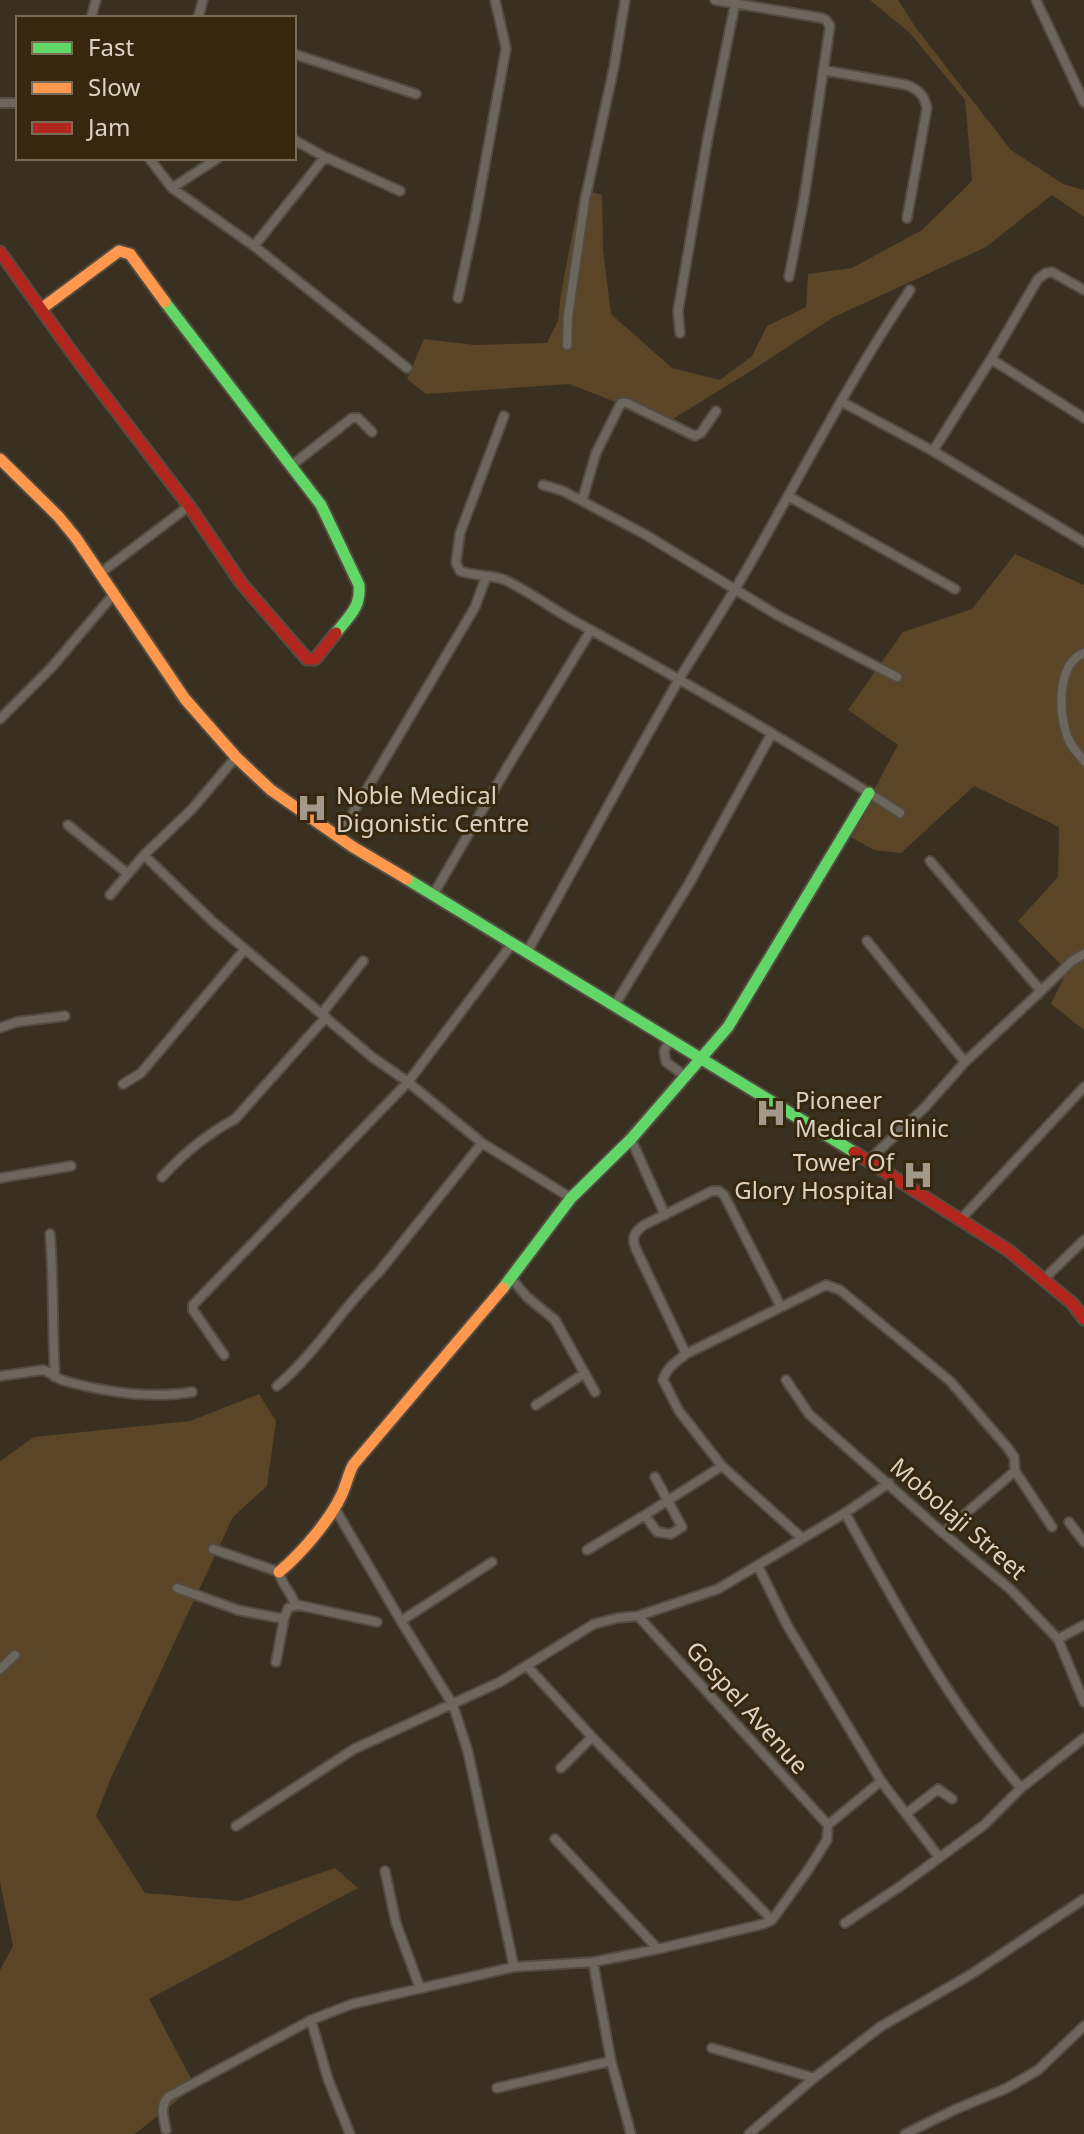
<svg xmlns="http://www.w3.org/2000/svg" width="1084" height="2134" viewBox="0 0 1084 2134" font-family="'Noto Sans',sans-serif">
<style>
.green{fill:#5a4527}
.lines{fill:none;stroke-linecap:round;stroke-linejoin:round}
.street-casing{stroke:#544c41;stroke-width:12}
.fast-casing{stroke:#544c41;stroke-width:15}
.slow-casing{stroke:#544c41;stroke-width:15}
.jam-casing{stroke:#544c41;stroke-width:15}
.street{stroke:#6d665c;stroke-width:8}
.fast{stroke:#63d668;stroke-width:11}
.slow{stroke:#ff974d;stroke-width:11}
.jam{stroke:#b3261e;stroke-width:11}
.labels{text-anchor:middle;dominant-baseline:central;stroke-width:6;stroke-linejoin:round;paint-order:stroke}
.poi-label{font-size:24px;fill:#dcd2c4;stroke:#37270f;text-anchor:start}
.street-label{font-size:24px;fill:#dcd2c4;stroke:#37270f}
</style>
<rect width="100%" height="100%" fill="#393022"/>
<path class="green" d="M 870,0 L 898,0 L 916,28 L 1011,150 L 1063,184 L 1084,190 L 1084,217 L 1052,195 L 986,247 L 834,317 L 749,372 L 668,422 L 569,384 L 426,394 L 407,379 L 424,339 L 475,345 L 547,343 L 558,321 L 561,293 L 581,189 L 602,195 L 603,250 L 611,314 L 672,368 L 720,380 L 752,356 L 767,326 L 806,307 L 808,274 L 852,268 L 922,230 L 972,181 L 965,100 L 910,33 Z
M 1015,554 L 1084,585 L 1084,1030 L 1051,1004 L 1067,971 L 1018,921 L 1058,877 L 1059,827 L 974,786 L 901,853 L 874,850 L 849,836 L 898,745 L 848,710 L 903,632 L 972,609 Z
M 259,1394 L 276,1421 L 267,1486 L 233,1517 L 111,1778 L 96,1816 L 145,1893 L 239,1901 L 335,1868 L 358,1888 L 149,1999 L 195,2086 L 135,2134 L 0,2134 L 0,1970 L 13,1946 L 0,1882 L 0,1461 L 34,1437 L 190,1421 Z"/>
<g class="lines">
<g class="street-casing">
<path id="street" d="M 715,0 L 822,18 L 826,20 L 830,26 L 804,199 L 789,277
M 1036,0 L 1084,102
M 91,18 L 96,0
M 198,18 L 203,0
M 294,54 L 416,94
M 823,70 L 907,85 C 919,90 924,95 927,108 L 907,218
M 0,103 L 18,103
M 294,140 L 325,157 L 400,191
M 149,158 L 172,188 L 254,246 L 407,368
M 172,188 L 218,158
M 254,246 L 325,157
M 458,298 L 475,219 L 505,54 L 506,48 L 495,0
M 680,333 L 678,311 L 708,137 L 735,4
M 567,345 L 568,316 L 585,200 L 614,67 L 625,0
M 991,359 L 1084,418
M 842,402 L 933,451 L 1084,542
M 504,416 L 460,533 L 456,563 L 460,571 C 476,577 494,574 507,581 C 532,593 555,611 580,624 C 689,684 796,745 900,813
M 933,451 L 991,359 L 1038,279 L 1046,273 L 1052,272 L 1084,290
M 292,465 L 352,418 L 358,418 L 372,432
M 543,485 L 563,491 L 582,501 L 596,453 L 621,403 L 627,403 L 695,436 L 701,433 L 716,411
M 788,496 L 955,589
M 582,501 L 646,535 L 777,615 L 897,677
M 99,574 L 189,506
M 1084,653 C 1056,664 1058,717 1069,740 C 1072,748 1079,754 1084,761
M 0,719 L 51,668 L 113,595
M 68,825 L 128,874
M 338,838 L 475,607 L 486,577
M 144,855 L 212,921 L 372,1057 L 408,1082 L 482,1143 L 571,1198
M 110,895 L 144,855 L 192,809 L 236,757
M 433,895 L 508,766 L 591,630
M 867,941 L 965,1062
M 527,952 C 579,861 628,767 681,676 C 704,638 729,601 751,562 C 803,471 851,377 910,290
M 1041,991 L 1072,961 L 1084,954
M 614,1006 L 690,882 L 772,733
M 0,1028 L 16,1022 L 65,1016
M 670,1040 L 664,1051 L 666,1062 L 685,1076
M 123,1084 L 141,1073 L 245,949
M 631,1139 L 665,1215
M 868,1161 L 925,1107 L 965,1062 L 1041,991 L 930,861
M 162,1177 C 183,1154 207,1134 235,1119 L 326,1017 L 323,1012 L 363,961
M 0,1178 L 71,1166
M 961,1219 L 1084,1087
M 50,1234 C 54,1281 52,1329 55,1377
M 511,1278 L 527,1297 L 555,1320 L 595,1392
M 1044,1279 L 1084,1240
M 686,1354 L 635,1247 C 631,1236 636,1231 644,1225 L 712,1191 L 719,1191 L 724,1195 L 781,1307
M 224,1355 L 193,1310 L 193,1305 L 408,1082 L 512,944
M 0,1376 L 43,1370 C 51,1372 56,1379 65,1381 C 105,1392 151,1399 192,1392
M 786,1380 L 809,1414 L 943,1533 L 1010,1589 L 1058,1639 L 1084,1702
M 277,1386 C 316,1353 342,1308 379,1272 L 482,1143
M 536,1405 L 585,1373
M 334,1507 L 401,1621 L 453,1705 L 468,1752 L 514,1967
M 845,1513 C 898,1608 950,1706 1021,1788
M 645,1515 L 657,1532 L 671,1534 L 682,1527 L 655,1477
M 1069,1522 L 1084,1542
M 943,1533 L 1015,1471
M 802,1538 L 722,1466 L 679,1411 L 663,1380 C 666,1368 677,1361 686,1354 L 826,1285 L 840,1290 L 950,1381 L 1007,1447 L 1014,1457 L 1015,1471 L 1052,1527
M 213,1549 L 279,1572 C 282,1586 291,1591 295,1605
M 587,1550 L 645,1515 L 722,1466
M 758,1566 L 787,1625 L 881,1781 L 939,1857
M 177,1588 L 238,1610 L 284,1619 L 288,1608 L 298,1605 L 377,1622
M 638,1616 L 828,1825
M 401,1621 L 492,1562
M 1058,1639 L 1084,1625
M 276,1662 L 284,1619
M 527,1666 L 592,1737 L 772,1920
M 0,1669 L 15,1655
M 561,1768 L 592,1737
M 906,1814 L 938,1789 L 952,1799
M 236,1826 L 354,1749 L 500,1682 L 594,1624 L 617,1618 L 638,1616 L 718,1589 L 845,1513 L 889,1483
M 555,1839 L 658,1949
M 385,1871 L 396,1923 L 420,1988
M 845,1923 L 902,1885 L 984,1825 L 1021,1788 L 1084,1738
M 593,1962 L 611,2061 L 631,2134
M 311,2020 L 328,2079 L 350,2134
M 712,2048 L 814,2078
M 497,2088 L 611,2061
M 166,2130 C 164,2118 159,2107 168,2097 L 311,2020 L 352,2004 L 514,1967 L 593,1962 L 658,1949 L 763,1924 L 772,1920 L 808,1870 L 827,1840 L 828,1825 L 881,1781
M 749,2134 L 814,2078 L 880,2027 L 970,1975 L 1084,1899
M 905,2134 L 956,2109 L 1007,2088 L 1038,2070 L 1084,2026"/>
</g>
<g class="fast-casing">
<path id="fast" d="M 165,302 L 321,505 L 359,585 C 361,608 349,616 336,633
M 407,879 L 854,1152
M 503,1288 L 571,1198 L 631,1139 L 728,1027 L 869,793"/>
</g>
<g class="slow-casing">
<path id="slow" d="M 41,309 L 119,251 L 130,254 L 165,302
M 0,459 L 58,516 L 76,538 L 185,699 L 236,757 L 271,790 L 353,847 L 407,879
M 279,1572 C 301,1554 329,1521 341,1496 C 346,1486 348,1475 353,1465 L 503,1288"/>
</g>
<g class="jam-casing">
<path id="jam" d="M 0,252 L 76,358 L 189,506 L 242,584 L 307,659 L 315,659 L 336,633
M 854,1152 L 1008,1250 L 1073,1304 L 1084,1319"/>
</g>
<use href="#street" class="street"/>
<use href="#fast" class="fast"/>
<use href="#slow" class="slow"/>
<use href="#jam" class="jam"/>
</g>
<defs>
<g id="hospital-bare" transform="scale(2.4)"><path d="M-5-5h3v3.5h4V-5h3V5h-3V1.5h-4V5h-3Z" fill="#a3998b" stroke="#37270f" stroke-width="2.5" paint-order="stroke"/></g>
</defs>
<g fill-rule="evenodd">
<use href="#hospital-bare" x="312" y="808"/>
<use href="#hospital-bare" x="771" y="1113"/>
<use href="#hospital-bare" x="918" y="1175"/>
</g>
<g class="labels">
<g class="poi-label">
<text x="336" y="794">Noble Medical<tspan x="336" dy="28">Digonistic Centre</tspan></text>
<text x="795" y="1099">Pioneer<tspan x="795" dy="28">Medical Clinic</tspan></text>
<text x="894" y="1161" text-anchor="end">Tower Of<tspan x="894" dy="28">Glory Hospital</tspan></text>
</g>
<g class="street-label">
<text transform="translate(959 1518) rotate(41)">Mobolaji Street</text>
<text transform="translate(748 1707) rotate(48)">Gospel Avenue</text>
</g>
</g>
<rect x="16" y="16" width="280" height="144" fill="#37270f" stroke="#796b57" stroke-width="2"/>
<rect x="32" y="42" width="40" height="12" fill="#63d668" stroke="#796b57" stroke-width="2"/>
<text x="88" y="56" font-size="24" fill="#dcd2c4">Fast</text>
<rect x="32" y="82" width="40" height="12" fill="#ff974d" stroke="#796b57" stroke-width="2"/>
<text x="88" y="96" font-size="24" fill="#dcd2c4">Slow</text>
<rect x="32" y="122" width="40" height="12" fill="#b3261e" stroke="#796b57" stroke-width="2"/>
<text x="88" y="136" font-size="24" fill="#dcd2c4">Jam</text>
</svg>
